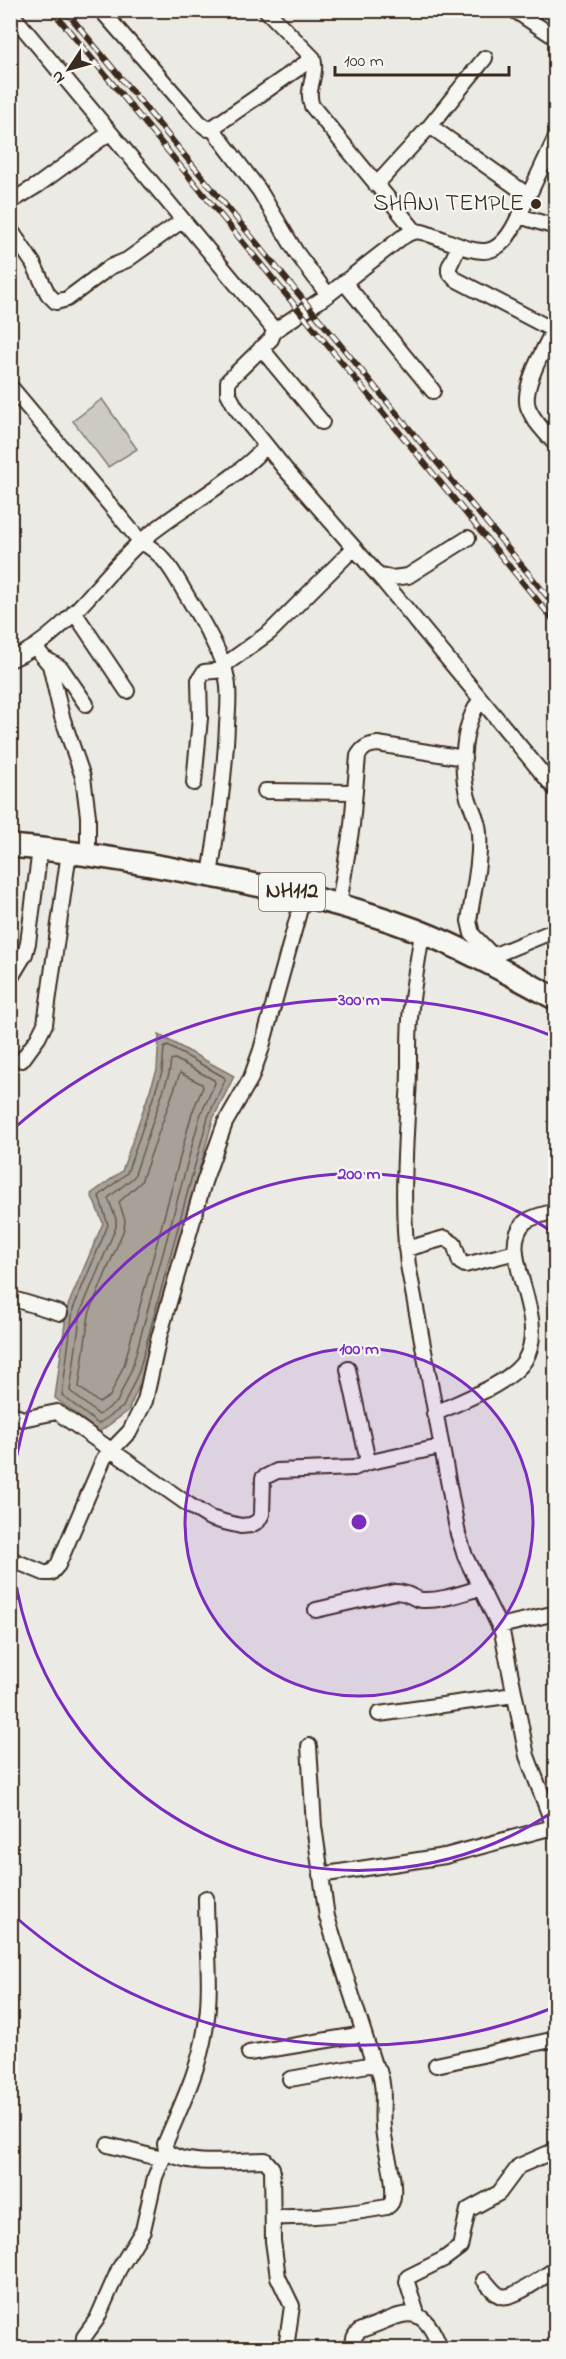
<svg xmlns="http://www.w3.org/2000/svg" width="566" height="2359" viewBox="0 0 566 2359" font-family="'Indie Flower',sans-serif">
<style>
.green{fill:#cdcac4;stroke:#847a71;stroke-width:1.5}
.water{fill:#a8a198;stroke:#7c7167;stroke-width:1.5}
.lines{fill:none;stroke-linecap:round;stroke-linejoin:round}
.shore{stroke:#675a4f;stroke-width:1.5}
.minor-casing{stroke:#3b2a1e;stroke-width:18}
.highway-casing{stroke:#3b2a1e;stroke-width:26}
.minor{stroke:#f6f6f2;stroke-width:14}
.highway{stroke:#f6f6f2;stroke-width:21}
.rail-casing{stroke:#3b2a1e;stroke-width:6}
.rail{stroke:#f6f6f2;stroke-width:4;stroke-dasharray:11;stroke-linecap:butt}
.ring{fill:none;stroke:#7b2cbf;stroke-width:3}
.poi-dot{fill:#3b2a1e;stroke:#f6f6f2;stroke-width:2}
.labels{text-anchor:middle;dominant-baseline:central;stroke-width:4.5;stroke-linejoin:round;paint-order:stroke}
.shield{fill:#f6f6f2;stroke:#73675e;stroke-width:1.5}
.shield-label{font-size:22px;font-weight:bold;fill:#3b2a1e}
.poi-label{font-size:24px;fill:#3b2a1e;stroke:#f6f6f2;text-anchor:end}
.centre{fill:#7b2cbf;stroke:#f6f6f2;stroke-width:3}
.ring-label{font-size:18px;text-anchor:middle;font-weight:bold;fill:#7b2cbf;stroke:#f6f6f2;stroke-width:4.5;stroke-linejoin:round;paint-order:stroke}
</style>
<rect width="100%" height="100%" fill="#ebeae5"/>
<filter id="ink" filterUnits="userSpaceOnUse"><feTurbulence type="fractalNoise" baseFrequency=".0167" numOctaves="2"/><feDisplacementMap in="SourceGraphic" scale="12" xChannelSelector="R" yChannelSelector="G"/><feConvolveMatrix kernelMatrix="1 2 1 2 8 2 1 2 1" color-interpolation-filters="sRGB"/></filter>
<g filter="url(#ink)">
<path class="green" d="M 102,399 L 137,449 L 108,467 L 73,421 Z"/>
<path class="water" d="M 159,1035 L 234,1076 L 213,1119 L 145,1373 L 128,1411 L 99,1432 L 55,1398 L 67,1308 L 103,1223 L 91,1194 L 122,1171 L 157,1070 Z"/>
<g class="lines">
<path class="shore" d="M 168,1046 L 224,1077 L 225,1080 L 208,1117 L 139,1371 L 123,1407 L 98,1424 L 62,1395 L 73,1309 L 108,1225 L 99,1196 L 127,1173 L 162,1072 L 164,1048 Z
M 175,1059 L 214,1080 L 215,1083 L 200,1116 L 132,1368 L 117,1402 L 99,1415 L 70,1391 L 81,1311 L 116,1227 L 116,1219 L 108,1198 L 134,1177 L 169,1074 L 171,1060 Z
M 180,1073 L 202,1084 L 203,1087 L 192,1113 L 124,1365 L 110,1396 L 99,1403 L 79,1387 L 89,1314 L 124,1229 L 125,1220 L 119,1202 L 141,1182 Z"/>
<g class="minor-casing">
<path id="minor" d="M 101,10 L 199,122 L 208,129 L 212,128 L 313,58
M 266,10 L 313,58 C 318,75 305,89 312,106 L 415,231
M 514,10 L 556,38
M 10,12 L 272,327 L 274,331 L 271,339 L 228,381 L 228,393 L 236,408 L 285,469 L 384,582 L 556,790
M 430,126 L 529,196
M 212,128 L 259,190 L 296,252 L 328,295
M 376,185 L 430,126 L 485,58
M 10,202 L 38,185 L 109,133
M 519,216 L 556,137
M 10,229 L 33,263 L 48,294 L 56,302 L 67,299 L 110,267 L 127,260 L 183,220
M 459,246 L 449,267 L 449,272 L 455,279 L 553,330
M 344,282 L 433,391
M 556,325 C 547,344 521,387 528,407 C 533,421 546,433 556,445
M 274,331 L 328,295 L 401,238 C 405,236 410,232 414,232 C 421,230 430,235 437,237 C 478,253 497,265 519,216 L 556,227
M 261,348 L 322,422
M 10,386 L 141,542 C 165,554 174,574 187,596 C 200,618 223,654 227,679 C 230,694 228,710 227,725 C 225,775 218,825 210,875
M 379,576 L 392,578 L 408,576 L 468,538
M 74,612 L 127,691
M 35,647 L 50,665 L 62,717 L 83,777 L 88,816 L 88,854
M 46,659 L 61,668 L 86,704
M 10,660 C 65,637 97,581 139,543 C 179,508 230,485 266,446
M 223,666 L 270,632 L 354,548
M 481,699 C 462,725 460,767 468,798 C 472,809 479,821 479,833 C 481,860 473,893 469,921 L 472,934 L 493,956
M 194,783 L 200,718 L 199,680 L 204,672 L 224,670
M 265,791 L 355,792
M 339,904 L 352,825 L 358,756 C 363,747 368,745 378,744 L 464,758
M 422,933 C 418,961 412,990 410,1019 C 408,1045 410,1071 408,1096 C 405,1153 401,1208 408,1265 L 458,1534 L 465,1556 L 502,1632 L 527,1756 L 556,1832
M 485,959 L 556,930
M 10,979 L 25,954 L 28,943 L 40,849
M 22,1060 L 38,1038 L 45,1024 L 69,852
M 406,1249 L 445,1238 L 454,1244 L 460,1262 L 465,1265 L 516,1252
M 10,1298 L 60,1313
M 10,1413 L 22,1419 L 57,1412 L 189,1505 L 210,1518 L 224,1522 L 241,1526 L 251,1525 L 258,1521 L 262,1514 L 263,1478 L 277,1471 L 354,1468 L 366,1463 L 367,1457 L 348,1369
M 434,1414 C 460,1401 510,1384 525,1360 C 551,1316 494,1251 525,1222 C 533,1216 546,1214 556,1211
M 366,1463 L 440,1447
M 10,1559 L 44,1573 L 51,1573 L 58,1565 L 104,1458 L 130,1431 L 145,1401 L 159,1337 L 204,1182 L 225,1123 L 251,1078 L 261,1050 L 304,894
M 316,1610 L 395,1592 C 410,1592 412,1599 422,1600 C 442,1601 462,1593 480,1588
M 500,1626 L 556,1613
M 379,1714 L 514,1695
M 309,1746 L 314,1826 L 327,1917 L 374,2065
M 320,1875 L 445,1856 L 553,1827
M 206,1898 C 206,1942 213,1989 205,2031 C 199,2070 180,2108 165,2144 L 166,2151 C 187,2168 238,2160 265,2160 L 272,2168 L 273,2241 L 278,2277 L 292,2306 L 286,2348
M 249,2053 L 364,2034
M 436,2065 L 556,2039
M 108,2145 L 162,2159
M 273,2217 C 312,2218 349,2214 387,2207 C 392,2204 393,2201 393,2196 C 395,2172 384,2150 383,2127 C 381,2108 386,2090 379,2071 C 377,2066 374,2065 368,2065 L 290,2079
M 484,2280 C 489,2285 494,2294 501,2296 C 514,2300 543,2276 556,2269
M 417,2314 L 407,2282 L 408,2277 L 444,2259 L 460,2247 L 468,2210 L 499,2193 L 519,2166 L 556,2150
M 83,2348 L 84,2337 L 97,2319 L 119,2269 L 143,2230 L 155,2177 L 166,2151
M 354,2348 C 353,2340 353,2335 361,2330 C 402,2316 421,2296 440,2348"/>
</g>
<g class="highway-casing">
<path id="highway" d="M 10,846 C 74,851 138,862 200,874 C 276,888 344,903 416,930 C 465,949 510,974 556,999"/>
</g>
<use href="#minor" class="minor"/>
<use href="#highway" class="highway"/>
<g class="rail-casing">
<path id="rail" d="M 52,10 L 556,623
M 65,10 L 556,607"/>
</g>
<use href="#rail" class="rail"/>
</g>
</g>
<circle cx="359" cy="1522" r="174" fill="#7b2cbf" fill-opacity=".12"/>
<g class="ring">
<circle cx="359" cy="1522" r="174"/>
<path d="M554 1811A349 349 0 0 1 11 1543M11 1501A349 349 0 0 1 554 1233"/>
<path d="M555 2007A523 523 0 0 1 12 1914M12 1130A523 523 0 0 1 555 1037"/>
</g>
<circle class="poi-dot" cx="536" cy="204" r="6"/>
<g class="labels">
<rect class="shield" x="259" y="873" width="66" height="38" rx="4.5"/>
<g class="shield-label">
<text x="292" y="892">NH112</text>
</g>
<g class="poi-label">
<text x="524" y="204">SHANI TEMPLE</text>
</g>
</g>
<circle cx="359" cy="1522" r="9" class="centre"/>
<g class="ring-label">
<text x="359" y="1005">300 m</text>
<text x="359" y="1179">200 m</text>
<text x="359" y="1354">100 m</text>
</g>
<rect width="566" height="2359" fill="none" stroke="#f6f6f2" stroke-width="36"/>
<rect x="18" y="18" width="530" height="2323" fill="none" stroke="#3b2a1e" stroke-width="2" filter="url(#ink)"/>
<g transform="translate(69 69) rotate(234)" stroke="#f6f6f2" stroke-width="4.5" paint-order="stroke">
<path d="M0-4.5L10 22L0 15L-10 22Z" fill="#3b2a1e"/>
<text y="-9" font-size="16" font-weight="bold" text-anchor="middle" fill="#3b2a1e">N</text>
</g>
<path d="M335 66v9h174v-9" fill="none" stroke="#3b2a1e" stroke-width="3"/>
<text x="344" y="66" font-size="18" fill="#3b2a1e" stroke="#f6f6f2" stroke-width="4.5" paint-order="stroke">100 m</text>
</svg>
